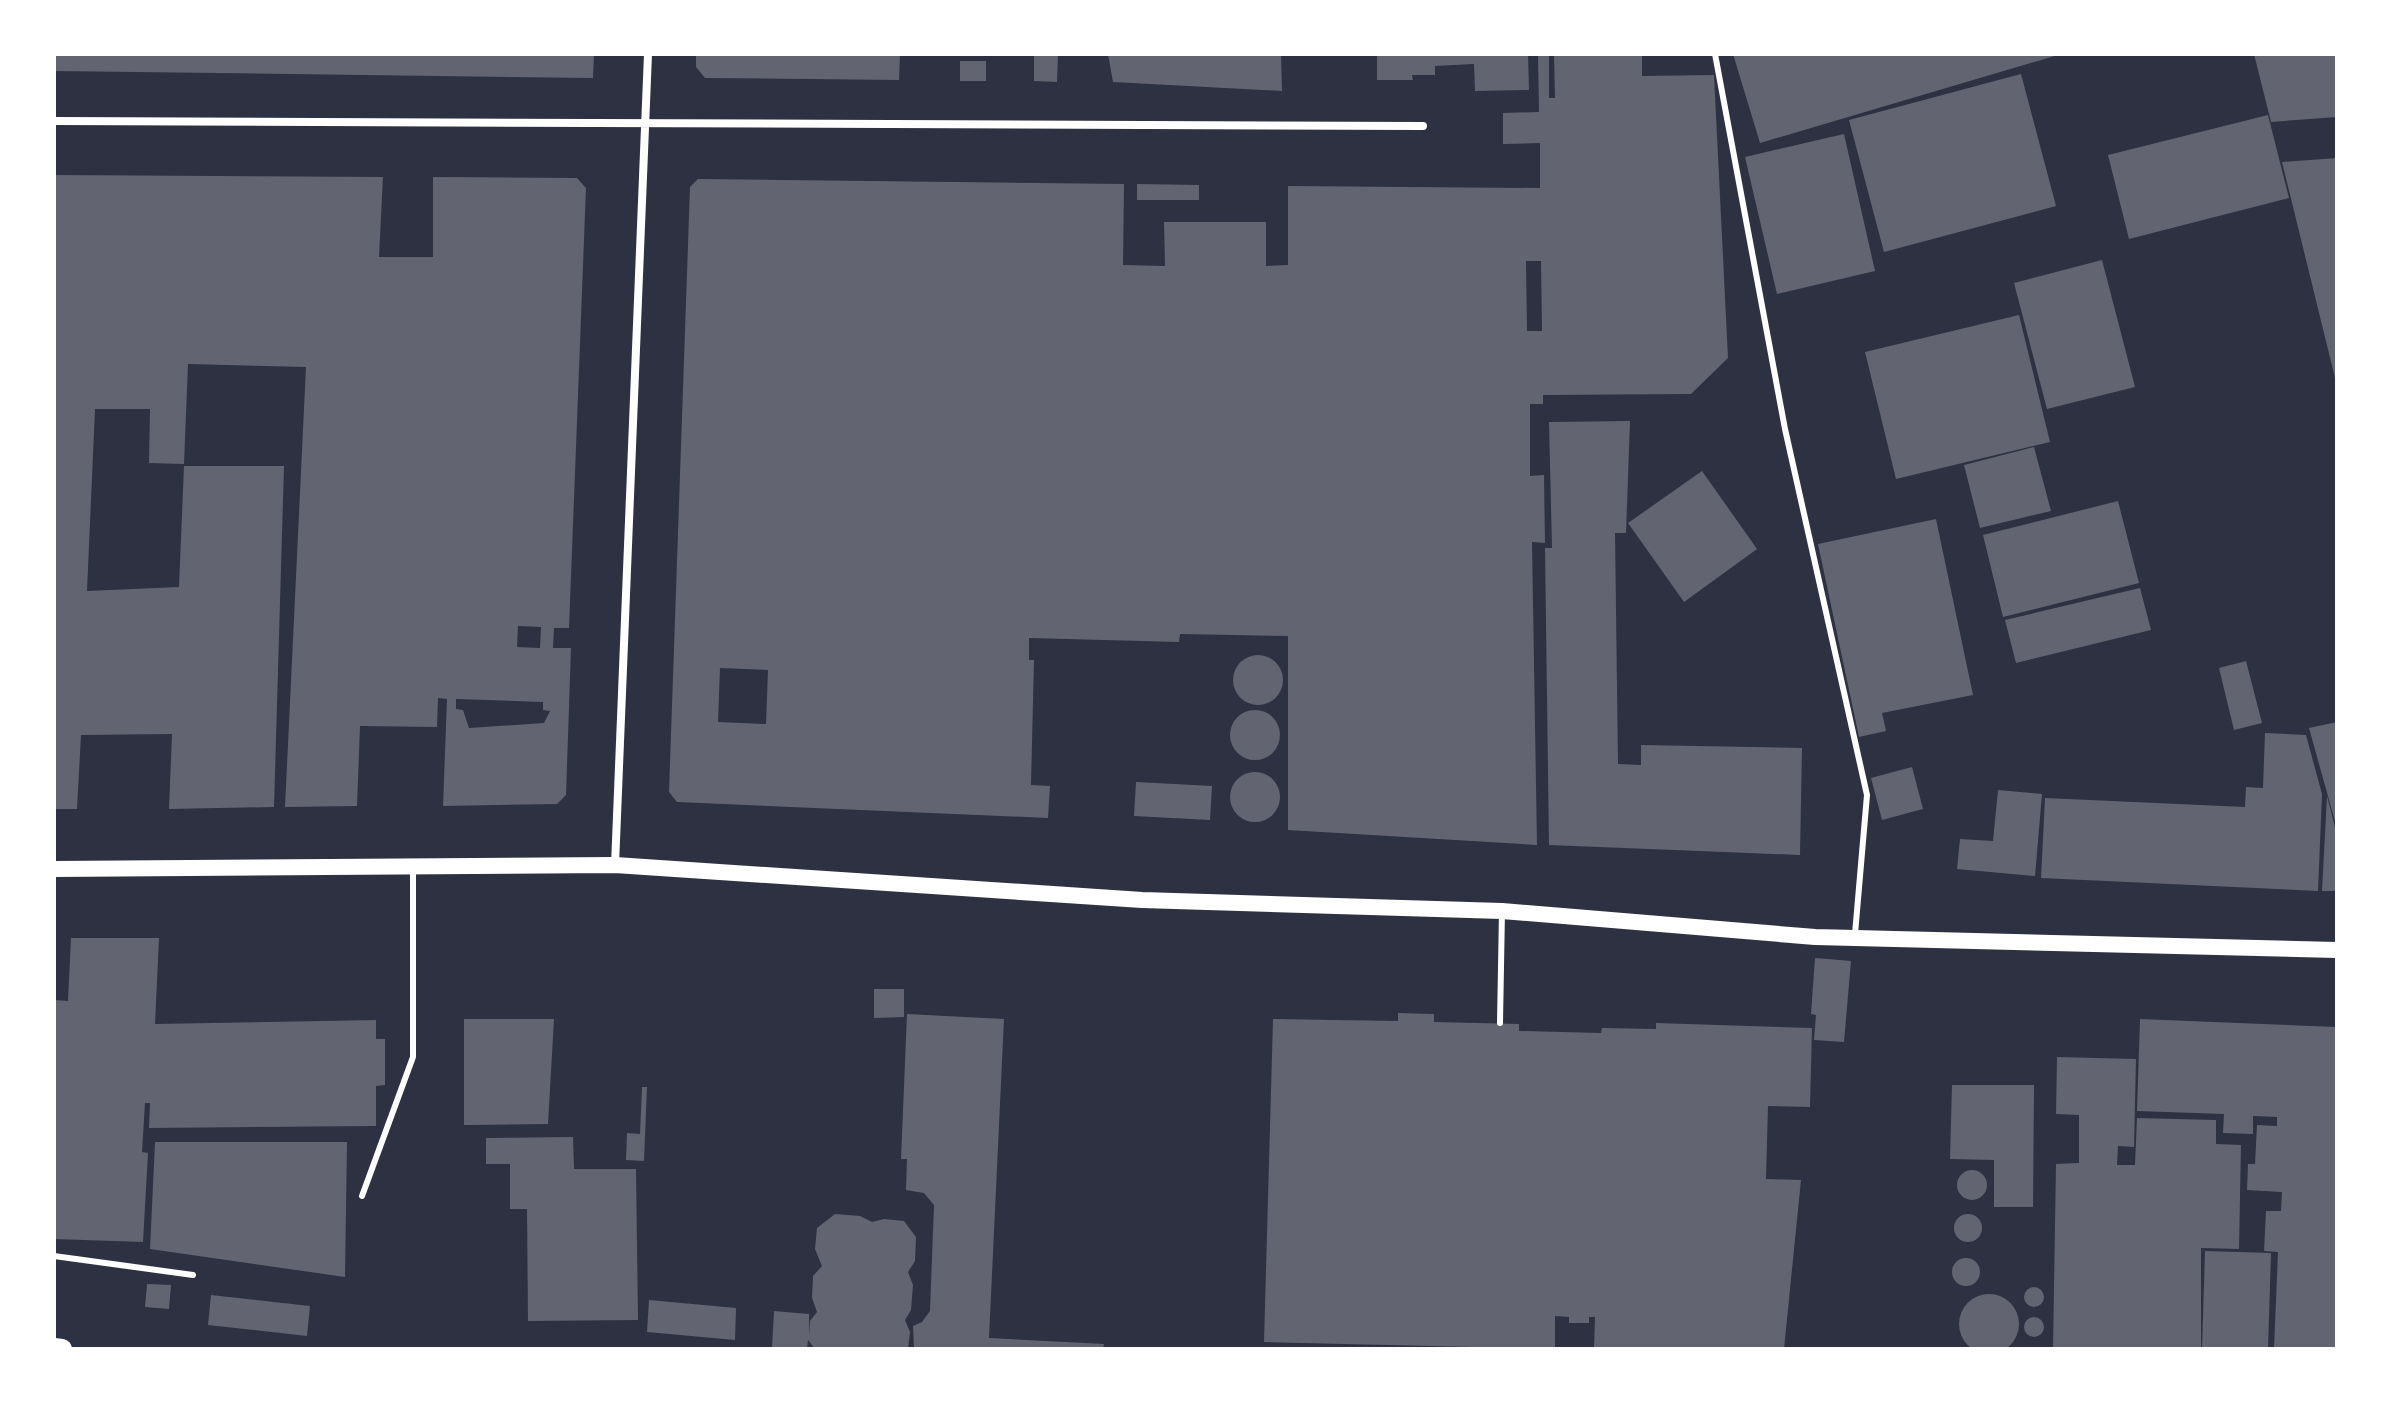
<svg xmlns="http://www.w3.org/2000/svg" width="2391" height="1403" viewBox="0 0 2391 1403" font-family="'Noto Sans',sans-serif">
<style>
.building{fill:#626471;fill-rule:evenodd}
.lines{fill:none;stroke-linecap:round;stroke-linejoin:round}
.service{stroke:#fff;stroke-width:6}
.minor{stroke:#fff;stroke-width:8}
.secondary{stroke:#fff;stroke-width:16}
.primary{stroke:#fff;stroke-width:20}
</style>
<rect width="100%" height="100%" fill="#2d3142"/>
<path class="building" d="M 54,54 L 594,54 L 593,78 L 54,71 Z
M 696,54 L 900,54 L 899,80 L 705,78 L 696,67 Z
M 1108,54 L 1281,54 L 1282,91 L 1113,82 Z
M 1377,54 L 1528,54 L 1529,90 L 1475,91 L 1474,64 L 1435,66 L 1435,75 L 1412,75 L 1413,80 L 1377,80 Z
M 1538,54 L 1549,54 L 1549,98 L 1555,98 L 1554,54 L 1642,54 L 1642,76 L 1714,75 L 1728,358 L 1691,394 L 1543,395 L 1543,404 L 1530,404 L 1530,476 L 1544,475 L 1545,543 L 1532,542 L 1537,845 L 1288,830 L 1288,636 L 1180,634 L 1179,642 L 1029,638 L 1029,660 L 1034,660 L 1031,785 L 1050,786 L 1048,818 L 677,802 L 669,792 L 690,187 L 698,179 L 1124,184 L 1123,265 L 1165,266 L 1164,222 L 1266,222 L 1266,266 L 1288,265 L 1288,186 L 1540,188 L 1540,143 L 1503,144 L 1503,113 L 1539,112 ZM 1526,261 L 1541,261 L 1542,331 L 1527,331 ZM 720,668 L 768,670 L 766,724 L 718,722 Z
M 1733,54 L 2058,54 L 2058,55 L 1760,143 Z
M 2254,54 L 2337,54 L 2337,117 L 2271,122 Z
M 1034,56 L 1058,56 L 1057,82 L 1034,81 Z
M 960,61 L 986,61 L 986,81 L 960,81 Z
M 2021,74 L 2056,206 L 1884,252 L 1849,120 Z
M 2268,115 L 2289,198 L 2129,239 L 2108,155 Z
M 1844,134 L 1875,271 L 1777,294 L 1745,157 Z
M 2337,158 L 2337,382 L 2336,382 L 2282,162 Z
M 54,175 L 383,177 L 379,257 L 433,257 L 433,177 L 577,178 L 586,188 L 569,628 L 554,628 L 553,648 L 571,648 L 566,795 L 557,804 L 443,806 L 447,699 L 438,698 L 437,727 L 360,726 L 357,806 L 285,807 L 306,367 L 188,364 L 184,464 L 149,463 L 150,409 L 95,409 L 87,591 L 179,587 L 184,466 L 284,466 L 274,807 L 169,809 L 172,734 L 81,735 L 77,809 L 54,809 ZM 518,626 L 541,627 L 540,648 L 517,647 ZM 456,699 L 543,702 L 543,710 L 550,711 L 544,723 L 469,728 L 463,710 L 456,709 Z
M 1137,184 L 1199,185 L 1199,200 L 1137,200 Z
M 2102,260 L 2135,387 L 2047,409 L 2014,283 Z
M 2019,315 L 2050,442 L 1896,479 L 1865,352 Z
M 1630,421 L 1626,533 L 1615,533 L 1618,764 L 1641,765 L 1641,745 L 1802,748 L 1800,855 L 1549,845 L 1545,548 L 1552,548 L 1549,422 Z
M 2034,447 L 2051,511 L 1980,528 L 1964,465 Z
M 1702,471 L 1757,549 L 1684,602 L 1628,523 Z
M 2118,501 L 2139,583 L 2003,617 L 1983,535 Z
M 1936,519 L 1973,695 L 1882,713 L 1886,731 L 1859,737 L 1818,544 Z
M 2140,588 L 2151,630 L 2016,663 L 2005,620 Z
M1233 680a25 25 0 1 1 50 0a25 25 0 1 1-50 0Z
M 2246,661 L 2262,723 L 2234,730 L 2219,668 Z
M1230 735a25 25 0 1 1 50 0a25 25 0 1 1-50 0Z
M 2337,722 L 2337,825 L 2336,825 L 2309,728 Z
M 2265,733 L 2306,735 L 2322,794 L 2318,891 L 2041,878 L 2045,798 L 2245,807 L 2246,787 L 2263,788 Z
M 1912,767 L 1923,809 L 1882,820 L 1871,778 Z
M1230 797a25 25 0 1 1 50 0a25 25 0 1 1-50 0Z
M 1136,782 L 1212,786 L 1210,820 L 1134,816 Z
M 1998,790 L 2042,794 L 2035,876 L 1957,869 L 1960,839 L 1993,841 Z
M 2327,796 L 2337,835 L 2337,891 L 2322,891 Z
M 71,938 L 159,938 L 155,1024 L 376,1020 L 376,1039 L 385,1039 L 385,1085 L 376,1086 L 376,1126 L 149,1128 L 150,1103 L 145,1103 L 142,1152 L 148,1153 L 143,1242 L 54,1239 L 54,1000 L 68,1001 Z
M 1815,958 L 1851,961 L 1844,1042 L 1814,1040 L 1816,1015 L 1811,1014 Z
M 874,989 L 904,989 L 904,1017 L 874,1018 Z
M 1398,1013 L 1434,1014 L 1434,1022 L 1519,1024 L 1519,1031 L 1601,1033 L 1602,1028 L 1656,1029 L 1656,1023 L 1812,1028 L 1810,1107 L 1768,1106 L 1766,1179 L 1801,1180 L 1784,1349 L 1594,1349 L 1595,1317 L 1589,1317 L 1589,1323 L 1569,1323 L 1569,1317 L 1555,1316 L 1555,1349 L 1264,1342 L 1273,1019 L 1398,1021 Z
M 907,1014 L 1004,1019 L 989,1338 L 1104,1344 L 1103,1349 L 914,1349 L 913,1326 L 922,1322 L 930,1311 L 934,1205 L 924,1193 L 906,1190 L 907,1159 L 901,1159 Z
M 464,1019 L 554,1019 L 548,1124 L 464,1125 Z
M 2140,1019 L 2337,1027 L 2337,1349 L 2274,1349 L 2278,1252 L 2264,1251 L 2266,1211 L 2281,1211 L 2282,1192 L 2247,1190 L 2248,1164 L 2255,1164 L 2257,1125 L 2277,1126 L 2277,1117 L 2253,1116 L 2253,1134 L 2223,1133 L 2224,1114 L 2137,1111 Z
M 2057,1057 L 2136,1059 L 2134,1147 L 2118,1146 L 2117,1165 L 2135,1165 L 2137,1118 L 2216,1120 L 2216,1144 L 2241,1145 L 2239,1249 L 2201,1248 L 2201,1349 L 2053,1349 L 2056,1164 L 2079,1163 L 2079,1115 L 2056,1114 Z
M 1952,1085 L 2034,1085 L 2033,1207 L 1994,1207 L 1994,1160 L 1950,1159 Z
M 642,1087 L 647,1087 L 644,1161 L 626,1160 L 627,1133 L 640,1134 Z
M 573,1137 L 574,1169 L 636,1169 L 638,1320 L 528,1321 L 527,1209 L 510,1209 L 510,1164 L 486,1164 L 486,1138 Z
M 155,1142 L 347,1142 L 345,1277 L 150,1249 Z
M1957 1185a15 15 0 1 1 30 0a15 15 0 1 1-30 0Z
M1954 1228a14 14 0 1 1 28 0a14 14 0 1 1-28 0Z
M 835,1214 L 860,1216 L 872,1222 L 884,1219 L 904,1221 L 916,1237 L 915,1261 L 908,1272 L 913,1285 L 911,1310 L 905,1320 L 910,1332 L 908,1349 L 815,1349 L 808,1340 L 807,1349 L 772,1348 L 774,1311 L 809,1314 L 809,1336 L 810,1321 L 817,1312 L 812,1298 L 813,1276 L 822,1266 L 815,1249 L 817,1228 Z
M 2205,1251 L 2271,1253 L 2268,1349 L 2202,1349 Z
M1952 1272a14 14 0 1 1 28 0a14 14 0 1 1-28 0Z
M 147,1284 L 171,1285 L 169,1309 L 145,1307 Z
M2024 1297a10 10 0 1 1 20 0a10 10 0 1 1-20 0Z
M1959 1324a30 30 0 1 1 60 0a30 30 0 1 1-60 0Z
M 211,1295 L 310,1306 L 307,1336 L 208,1325 Z
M 649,1300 L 736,1308 L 735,1340 L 647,1332 Z
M2024 1327a10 10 0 1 1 20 0a10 10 0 1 1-20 0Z"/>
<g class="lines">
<path class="service" d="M 1715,54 L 1785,429 L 1867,795 L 1855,934
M 1500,1023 L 1502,911
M 362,1196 L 413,1057 L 413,869
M 54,1256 L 193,1275"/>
<path class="minor" d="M 54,121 L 1423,126
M 615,865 L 648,54"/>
<path class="secondary" d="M 54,869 L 615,865 L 1142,900 L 1502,911 L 1815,937 L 2337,950"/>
<path class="primary" d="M 54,1348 L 62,1349"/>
</g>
<rect width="2391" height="1403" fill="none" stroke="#ffffff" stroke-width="112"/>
</svg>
